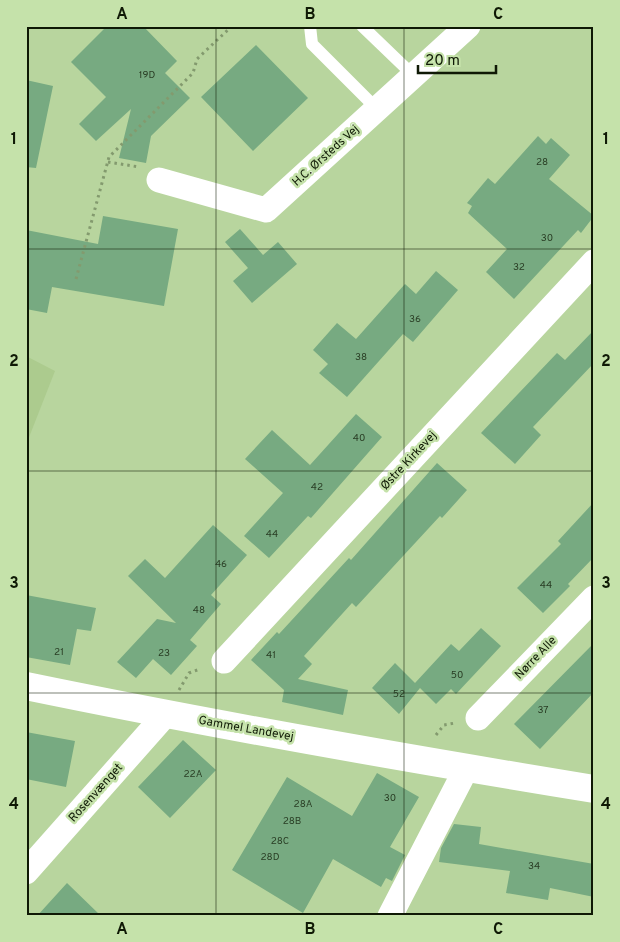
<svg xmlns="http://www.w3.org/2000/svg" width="620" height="942" viewBox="0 0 620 942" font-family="Overpass,sans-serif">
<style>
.built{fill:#accb8e}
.building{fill:#77aa81}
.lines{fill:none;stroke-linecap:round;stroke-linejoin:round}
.path{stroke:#839a6e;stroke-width:3;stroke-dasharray:2.5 4;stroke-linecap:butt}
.lane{stroke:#fff;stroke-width:12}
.street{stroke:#fff;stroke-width:25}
.secondary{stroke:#fff;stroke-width:28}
.grid{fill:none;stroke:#0f1905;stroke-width:1;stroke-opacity:0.55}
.labels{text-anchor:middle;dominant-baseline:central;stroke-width:5;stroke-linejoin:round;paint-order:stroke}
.number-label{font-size:10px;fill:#293d24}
.street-label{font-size:12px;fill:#0f1905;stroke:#c5e2aa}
.neatline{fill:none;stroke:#0f1905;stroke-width:2}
.grid-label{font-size:16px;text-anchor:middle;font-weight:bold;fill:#0f1905}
</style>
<rect width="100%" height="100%" fill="#b8d59e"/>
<path class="built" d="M 26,356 L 55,371 L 26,445 Z"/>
<path class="building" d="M 107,26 L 143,26 L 177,61 L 165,73 L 190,98 L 151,136 L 146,163 L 119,158 L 131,109 L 96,141 L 79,124 L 106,97 L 71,62 Z
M 256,45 L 308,98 L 253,151 L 201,97 Z
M 26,80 L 53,86 L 36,168 L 26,167 Z
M 538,136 L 546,144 L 551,138 L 570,155 L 549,179 L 594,216 L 581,233 L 578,230 L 514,299 L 486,272 L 507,249 L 468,213 L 472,206 L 467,203 L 488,178 L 495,184 Z
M 103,216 L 178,229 L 164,306 L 52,287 L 47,313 L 26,309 L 26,230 L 98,244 Z
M 240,229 L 263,255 L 278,242 L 297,264 L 252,303 L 233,281 L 248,268 L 225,242 Z
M 436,271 L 458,290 L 413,342 L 403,334 L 347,397 L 319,373 L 328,364 L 313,350 L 337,323 L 356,339 L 405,284 L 416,294 Z
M 594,330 L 594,363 L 533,427 L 541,435 L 515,464 L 481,433 L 557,353 L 565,360 Z
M 356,414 L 382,437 L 311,518 L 308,516 L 269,558 L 244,536 L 283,493 L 245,459 L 272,430 L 310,465 Z
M 437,463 L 467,490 L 442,518 L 440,516 L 356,607 L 352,603 L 304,656 L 312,664 L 298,679 L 348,690 L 343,715 L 282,702 L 284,690 L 251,660 L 277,632 L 279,634 L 349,558 L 351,560 Z
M 594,502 L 594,557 L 568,584 L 570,586 L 543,613 L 517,588 L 561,544 L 558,541 Z
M 213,525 L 247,555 L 211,595 L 221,604 L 190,640 L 197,646 L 171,675 L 153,659 L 136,678 L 117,662 L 157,619 L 176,623 L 128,576 L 145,559 L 165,578 Z
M 26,595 L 96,608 L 91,631 L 77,629 L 70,665 L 26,657 Z
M 481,628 L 501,646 L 456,694 L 451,689 L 436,704 L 420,688 L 399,714 L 372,688 L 395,663 L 415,683 L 451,644 L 459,651 Z
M 594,643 L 594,692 L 540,749 L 514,724 Z
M 26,732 L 75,741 L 66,787 L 26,779 Z
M 183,740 L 216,770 L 170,818 L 138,787 Z
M 377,773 L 419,797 L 390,847 L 405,855 L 392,881 L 386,878 L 381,887 L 333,859 L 303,913 L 232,870 L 287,777 L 352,816 Z
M 454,824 L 481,827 L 479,844 L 594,864 L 594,897 L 550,888 L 548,900 L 506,893 L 510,871 L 439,862 L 441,848 Z
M 67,883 L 101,916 L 37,916 Z"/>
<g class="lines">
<path class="path" d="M 108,162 L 139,167
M 76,279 L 109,157 L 193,73 L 197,59 L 232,26
M 179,690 L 189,673 L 200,669
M 436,735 L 444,725 L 455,723"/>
<path class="lane" d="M 310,26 L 312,44 L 377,109
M 362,26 L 414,76"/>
<path class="street" d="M 159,180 L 266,210 L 468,26
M 224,661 L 594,262
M 478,718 L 594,598
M 26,872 L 166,714
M 390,916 L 466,769"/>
<path class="secondary" d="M 26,686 C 215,725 404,758 594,789"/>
</g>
<path class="grid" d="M 216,26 L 216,916M 404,26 L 404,916M 26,249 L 594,249M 26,471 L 594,471M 26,693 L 594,693"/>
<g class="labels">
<g class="number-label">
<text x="147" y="75">19D</text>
<text x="542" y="162">28</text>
<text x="547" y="238">30</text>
<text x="519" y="267">32</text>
<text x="415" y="319">36</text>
<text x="361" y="357">38</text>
<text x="359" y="438">40</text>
<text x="317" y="487">42</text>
<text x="272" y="534">44</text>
<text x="221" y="564">46</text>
<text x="546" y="585">44</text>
<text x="199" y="610">48</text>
<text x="59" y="652">21</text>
<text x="164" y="653">23</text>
<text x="271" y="655">41</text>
<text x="457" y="675">50</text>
<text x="399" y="694">52</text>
<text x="543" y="710">37</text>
<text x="193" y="774">22A</text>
<text x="390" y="798">30</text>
<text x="303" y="804">28A</text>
<text x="292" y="821">28B</text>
<text x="280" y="841">28C</text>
<text x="270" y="857">28D</text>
<text x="534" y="866">34</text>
</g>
<g class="street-label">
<text transform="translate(326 156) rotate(-42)">H.C. Ørsteds Vej</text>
<text transform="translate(409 461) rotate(-47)">Østre Kirkevej</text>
<text transform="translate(536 658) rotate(-46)">Nørre Alle</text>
<text transform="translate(246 729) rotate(10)">Gammel Landevej</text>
<text transform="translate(96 793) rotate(-48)">Rosenvænget</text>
</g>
</g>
<rect width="620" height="942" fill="none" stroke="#c5e2aa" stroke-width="55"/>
<path d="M418 65v8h78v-8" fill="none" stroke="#0f1905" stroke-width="2.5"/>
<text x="425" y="65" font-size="15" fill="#0f1905" stroke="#c5e2aa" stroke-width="4" paint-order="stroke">20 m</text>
<rect x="28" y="28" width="564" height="886" class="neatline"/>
<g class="grid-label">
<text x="122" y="19">A</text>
<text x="310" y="19">B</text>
<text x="498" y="19">C</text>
<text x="14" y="144">1</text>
<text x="606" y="144">1</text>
<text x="14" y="366">2</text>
<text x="606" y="366">2</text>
<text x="14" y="588">3</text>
<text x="606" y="588">3</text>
<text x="14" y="809">4</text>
<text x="606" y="809">4</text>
<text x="122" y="934">A</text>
<text x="310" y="934">B</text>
<text x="498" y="934">C</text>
</g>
</svg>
